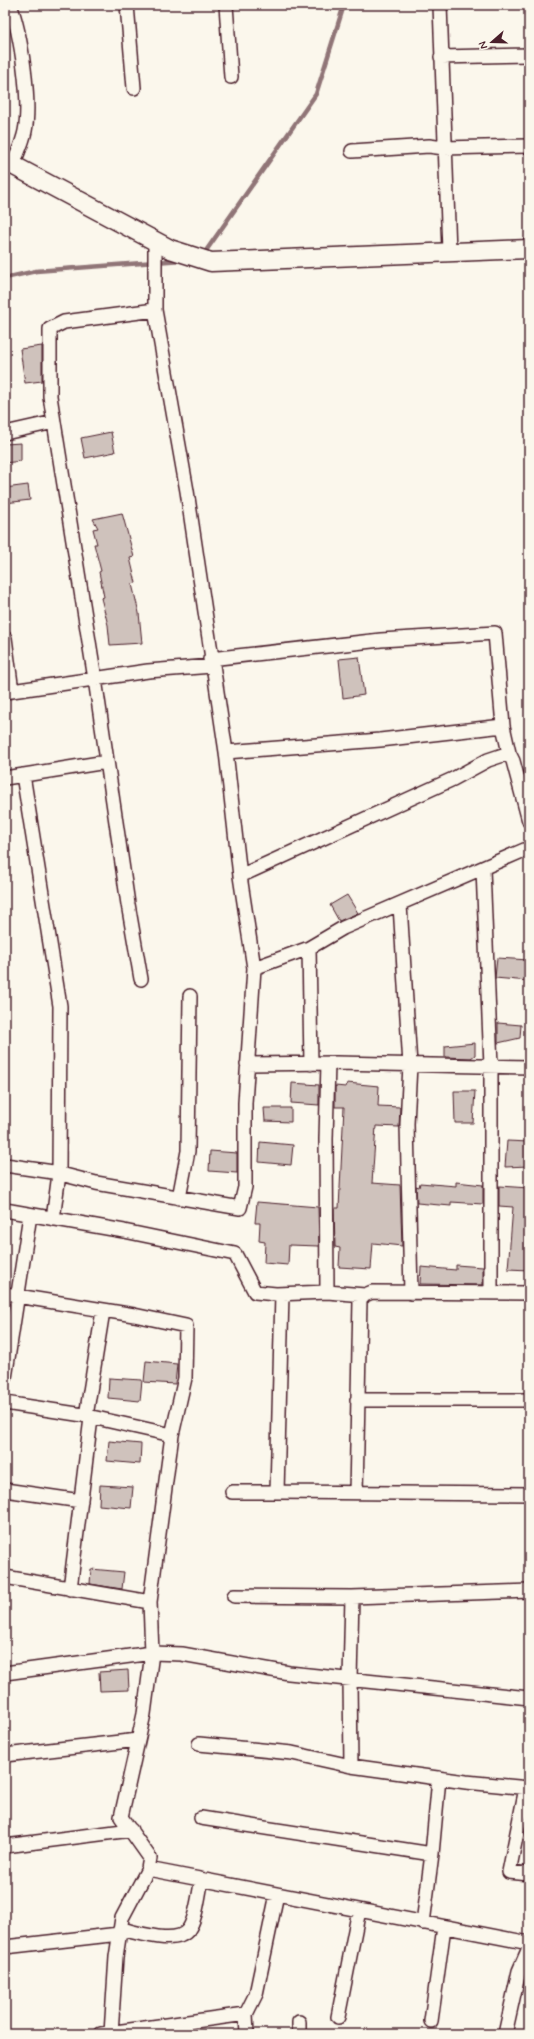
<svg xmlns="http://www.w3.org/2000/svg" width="534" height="2039" viewBox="0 0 534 2039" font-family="Mynerve,sans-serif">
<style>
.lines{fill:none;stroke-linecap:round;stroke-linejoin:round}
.stream{stroke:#907477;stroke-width:4.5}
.building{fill:#cfc2bc;stroke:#4a1f2b}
.street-casing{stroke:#4a1f2b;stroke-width:16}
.secondary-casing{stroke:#4a1f2b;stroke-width:21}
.street{stroke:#fbf7ec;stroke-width:13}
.secondary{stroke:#fbf7ec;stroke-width:18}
</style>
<rect width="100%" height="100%" fill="#fbf7ec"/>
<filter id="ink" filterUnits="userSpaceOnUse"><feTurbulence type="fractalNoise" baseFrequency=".025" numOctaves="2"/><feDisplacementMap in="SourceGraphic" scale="8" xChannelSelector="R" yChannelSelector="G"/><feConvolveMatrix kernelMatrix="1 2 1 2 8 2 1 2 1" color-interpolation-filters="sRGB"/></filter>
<g filter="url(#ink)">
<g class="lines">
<path class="stream" d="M 203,255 L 316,94 L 344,5
M 5,278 L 36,271 L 182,260"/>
</g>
<path class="building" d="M 42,346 L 42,381 L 25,383 L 20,349 Z
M 111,432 L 115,452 L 85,458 L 81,438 Z
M 21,443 L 21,461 L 5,463 L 5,444 Z
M 28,485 L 30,500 L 5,503 L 5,488 Z
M 122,513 L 134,557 L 130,558 L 136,583 L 132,584 L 139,613 L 142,643 L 110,645 L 108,625 L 101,598 L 104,597 L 99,572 L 101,571 L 94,544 L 97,544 L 93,529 L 98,528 L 93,519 Z
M 359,657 L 364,695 L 343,698 L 339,659 Z
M 347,895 L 358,913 L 339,921 L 330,905 Z
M 497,958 L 529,960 L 528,981 L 495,978 Z
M 498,1023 L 521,1025 L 520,1038 L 498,1043 Z
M 475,1043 L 475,1055 L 471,1058 L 445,1057 L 445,1046 Z
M 292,1083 L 319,1085 L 319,1105 L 291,1103 Z
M 347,1083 L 379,1086 L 378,1106 L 400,1107 L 399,1127 L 376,1126 L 372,1183 L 400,1185 L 402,1246 L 373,1243 L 371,1269 L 339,1267 L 340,1248 L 335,1247 L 334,1208 L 339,1208 L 344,1107 L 335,1107 L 335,1086 L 346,1087 Z
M 454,1091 L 475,1091 L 473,1123 L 455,1123 Z
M 264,1108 L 291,1108 L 291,1122 L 265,1121 Z
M 507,1141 L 529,1142 L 529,1166 L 505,1167 Z
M 260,1142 L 293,1145 L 291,1165 L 259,1162 Z
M 210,1151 L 237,1153 L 237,1173 L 209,1171 Z
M 456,1182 L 483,1185 L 483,1204 L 451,1202 L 451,1206 L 417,1203 L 416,1186 L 419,1187 L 420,1183 L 456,1186 Z
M 499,1186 L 529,1188 L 529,1270 L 508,1269 L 513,1207 L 499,1206 Z
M 257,1202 L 318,1207 L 319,1246 L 289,1245 L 288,1265 L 264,1263 L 265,1242 L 259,1241 L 260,1223 L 255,1223 Z
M 456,1265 L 483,1267 L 483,1285 L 420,1284 L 421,1267 L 456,1270 Z
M 146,1361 L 177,1364 L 175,1384 L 144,1382 Z
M 109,1378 L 142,1380 L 140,1401 L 108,1398 Z
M 109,1441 L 141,1444 L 140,1464 L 107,1461 Z
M 100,1485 L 133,1487 L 131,1508 L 99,1505 Z
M 91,1569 L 124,1572 L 122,1589 L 90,1584 Z
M 128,1670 L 129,1690 L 100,1691 L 99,1672 Z"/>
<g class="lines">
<g class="street-casing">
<path id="street" d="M 10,5 C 21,33 31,101 25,131 C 23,142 17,154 13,165
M 127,5 L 134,88
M 226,5 L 231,77
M 440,5 L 449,251
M 441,57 L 529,55
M 352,151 L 429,146 L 444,148 L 529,146
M 155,240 L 155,310 L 187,491 L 226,752 L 240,876 L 254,968
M 5,433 L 54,422
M 5,638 L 12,691
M 210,659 L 381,640 L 495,633 L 503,726
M 5,692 L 148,671 L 212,666
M 226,752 L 380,740 L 503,726 L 509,753
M 23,775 L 60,1006 L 59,1174 L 53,1219
M 5,778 L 106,762
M 483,869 L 491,1066 L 491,1292
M 240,876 L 453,779 L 488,760 L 509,753 L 513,761 L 529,821
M 400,905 L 410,1065 L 407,1124 L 411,1293
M 309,948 L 311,1064
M 141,979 L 128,904 L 95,679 L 54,422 L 50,396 L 50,329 L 64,322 L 155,310
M 247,1064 L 336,1063 L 529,1067
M 5,1165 L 53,1172 L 96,1183 L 240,1208 L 245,1187 L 245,1103 L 254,968 L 309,948 L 343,928 L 529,848
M 179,1198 L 188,1151 L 190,996
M 5,1210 L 124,1231 L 235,1254 L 255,1292 L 276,1294 L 327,1292 L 365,1295
M 327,1292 L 326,1139 L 328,1063
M 5,1294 L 134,1315 L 186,1326 L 185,1378 L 172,1435 L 150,1602
M 282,1294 L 277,1492 L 529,1494
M 5,1378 L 30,1215
M 357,1400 L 529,1400
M 5,1403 L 83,1415 L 172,1435
M 86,1416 L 103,1311
M 5,1490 L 81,1501
M 232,1492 L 277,1492
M 356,1493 L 360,1300 L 365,1295 L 372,1292 L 529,1293
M 5,1577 L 150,1602 L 152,1653 L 5,1673
M 70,1589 L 91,1418
M 234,1596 L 352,1597 L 529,1591
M 199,1744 L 292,1753 L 351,1766 L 466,1782 L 529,1788
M 5,1755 L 138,1740
M 351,1766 L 350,1679 L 352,1597
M 526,1788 L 509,1872 L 529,1874
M 201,1818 L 432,1854 L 439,1778
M 5,1846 L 131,1830
M 148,1869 L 150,1858 L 121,1817 L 144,1714 L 152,1653 L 182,1654 L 289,1673 L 529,1698
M 423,1923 L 432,1854
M 120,1929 C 137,1932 176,1946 188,1930 C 197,1918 198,1895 202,1880
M 5,1947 L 119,1934
M 246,2014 L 256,1994 L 277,1894
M 338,2017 L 359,1910
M 431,2021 L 444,1927
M 299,2022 L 299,2034
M 111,2033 L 116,1957 L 122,1918 L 148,1869 L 529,1943
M 101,2034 L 246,2014 L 247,2034
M 505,2034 L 519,1971 L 529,1948"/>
</g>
<g class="secondary-casing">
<path id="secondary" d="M 5,161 L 170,249 L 211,262 L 529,249"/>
</g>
<use href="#street" class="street"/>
<use href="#secondary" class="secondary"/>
</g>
</g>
<rect width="534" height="2039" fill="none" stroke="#fbf7ec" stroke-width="20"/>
<rect x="10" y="10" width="514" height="2019" fill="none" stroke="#4a1f2b" stroke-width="1.5" filter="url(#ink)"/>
<g transform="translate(492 42) rotate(250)" stroke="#fbf7ec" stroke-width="3" paint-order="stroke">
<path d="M0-3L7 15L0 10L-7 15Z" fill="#4a1f2b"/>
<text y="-6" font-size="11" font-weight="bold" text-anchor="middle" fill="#4a1f2b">N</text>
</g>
</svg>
